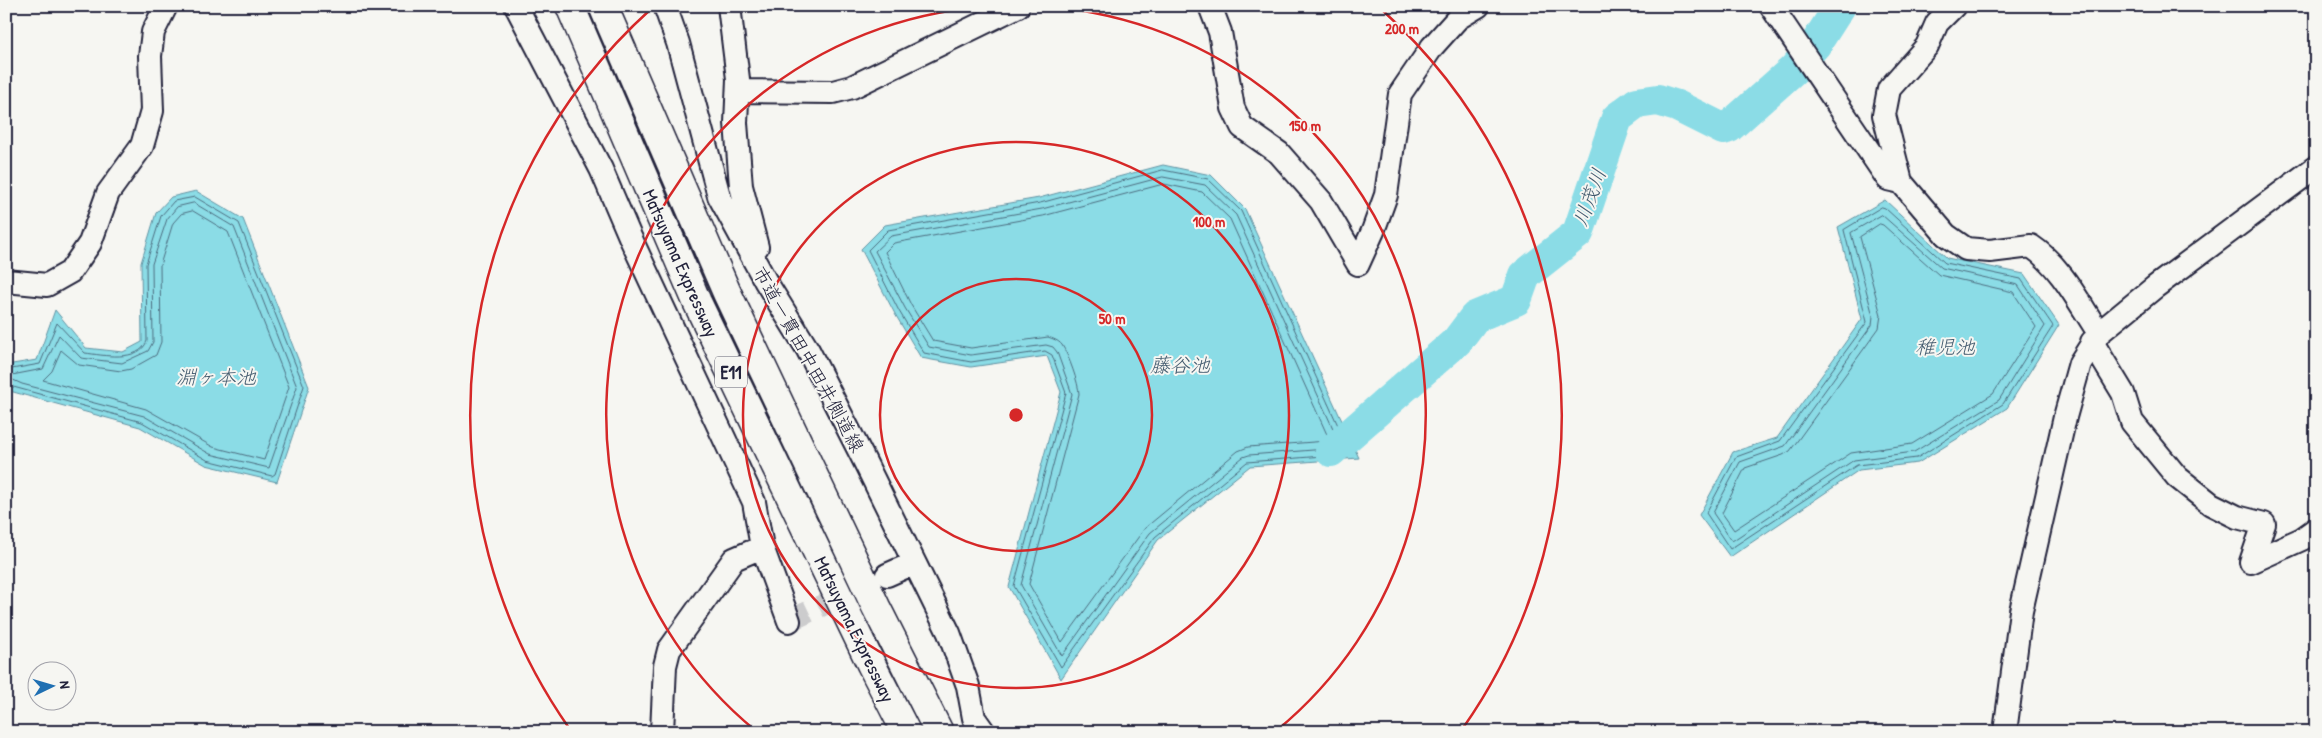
<svg xmlns="http://www.w3.org/2000/svg" width="2322" height="738" viewBox="0 0 2322 738" font-family="'Patrick Hand','Klee One',sans-serif">
<style>
.water{fill:#8bdce6;stroke:#6192a2}
.lines{fill:none;stroke-linecap:round;stroke-linejoin:round}
.shore{stroke:#4c6c7f;stroke-width:1}
.river{stroke:#8bdce6;stroke-width:32}
.minor-tunnel{stroke:#cccccd;stroke-width:22;stroke-dasharray:22 11;stroke-linecap:butt}
.minor-casing{stroke:#22223b;stroke-width:26}
.highway-casing{stroke:#22223b;stroke-width:31}
.minor{stroke:#f6f6f2;stroke-width:22}
.highway{stroke:#f6f6f2;stroke-width:28}
.ring{fill:none;stroke:#d62828;stroke-width:2.5}
.labels{text-anchor:middle;dominant-baseline:central;stroke-width:4;stroke-linejoin:round;paint-order:stroke}
.shield{fill:#f6f6f2;stroke:#626272;stroke-width:1}
.shield-label{font-size:18px;font-weight:bold;fill:#22223b}
.street-label{font-size:19px;fill:#22223b;stroke:#f6f6f2}
.water-label{font-size:20px;font-style:italic;fill:#425a6e;stroke:#f6f6f2}
.centre{fill:#d62828;stroke:#f6f6f2;stroke-width:2.5}
.ring-label{font-size:15px;text-anchor:middle;font-weight:bold;fill:#d62828;stroke:#f6f6f2;stroke-width:4;stroke-linejoin:round;paint-order:stroke}
</style>
<rect width="100%" height="100%" fill="#f6f6f2"/>
<filter id="ink" filterUnits="userSpaceOnUse"><feTurbulence type="fractalNoise" baseFrequency=".02" numOctaves="2"/><feDisplacementMap in="SourceGraphic" scale="10" xChannelSelector="R" yChannelSelector="G"/><feConvolveMatrix kernelMatrix="1 2 1 2 8 2 1 2 1" color-interpolation-filters="sRGB"/></filter>
<g filter="url(#ink)">
<path class="water" d="M 1163,165 L 1211,175 L 1245,209 L 1359,458 L 1250,466 L 1158,540 L 1061,679 L 1009,587 L 1061,392 L 1047,356 L 971,367 L 921,358 L 895,314 L 861,249 L 885,225 L 1039,198 Z
M 196,191 L 243,219 L 309,387 L 277,482 L 206,465 L 140,427 L 6,390 L 6,365 L 37,360 L 55,310 L 86,348 L 123,352 L 142,342 L 141,263 L 156,213 L 171,197 Z
M 1885,200 L 1947,258 L 2024,274 L 2059,325 L 2007,408 L 1918,463 L 1859,470 L 1730,557 L 1699,515 L 1733,452 L 1777,438 L 1862,319 L 1838,227 Z"/>
<g class="lines">
<path class="shore" d="M 1163,170 L 1208,179 L 1241,211 L 1350,452 L 1348,454 L 1247,462 L 1155,537 L 1061,667 L 1014,586 L 1066,393 L 1052,355 L 1045,351 L 971,362 L 924,353 L 899,311 L 868,250 L 888,230 L 1040,203 Z
M 1163,177 L 1205,185 L 1236,215 L 1341,446 L 1339,448 L 1249,455 L 1243,457 L 1150,533 L 1062,656 L 1021,585 L 1072,394 L 1057,352 L 1053,347 L 1046,345 L 971,355 L 929,347 L 905,308 L 875,251 L 891,236 L 1042,209 Z
M 1164,184 L 1202,192 L 1230,219 L 1329,439 L 1327,441 L 1248,447 L 1238,451 L 1145,528 L 1062,642 L 1029,584 L 1079,394 C 1079,384 1068,354 1062,345 C 1058,340 1053,339 1048,337 L 971,348 L 933,341 L 911,305 L 885,252 L 894,243 L 1043,216 Z
M 194,203 L 234,227 L 297,387 L 269,468 L 210,454 L 144,416 L 22,384 L 11,379 L 12,375 L 43,369 L 59,335 L 81,358 L 122,363 L 148,351 L 153,342 L 152,264 L 167,219 L 177,207 Z
M 1882,207 L 1885,208 L 1945,263 L 2021,279 L 2053,326 L 2003,404 L 1917,458 L 1857,465 L 1730,549 L 1706,513 L 1736,457 L 1780,441 L 1867,322 L 1844,230 Z
M 193,211 L 228,232 L 289,387 L 264,460 L 213,447 L 146,409 L 43,380 L 52,371 L 61,350 L 79,365 L 121,371 L 131,369 L 156,355 L 161,342 L 160,265 L 173,223 L 181,214 Z
M 1882,215 L 1942,268 L 2018,285 L 2045,326 L 1999,400 L 1914,452 L 1854,460 L 1732,541 L 1713,513 L 1740,462 L 1785,446 L 1872,325 L 1873,316 L 1851,233 Z
M 1880,224 L 1883,225 L 1939,275 L 2013,292 L 2036,327 L 1993,394 L 1912,444 L 1851,453 L 1734,530 L 1722,513 L 1745,468 L 1783,455 L 1790,451 L 1879,328 L 1881,315 L 1860,237 Z
M 6,370 L 40,364 L 57,323 L 85,353 C 102,355 139,363 147,341 L 146,264 L 161,216 L 174,201 L 195,197 L 239,223 L 304,386 L 275,474 L 272,476 L 207,460 L 142,422 L 6,385"/>
<path class="river" d="M 1331,451 L 1457,341 L 1475,317 L 1516,300 L 1525,275 L 1578,233 L 1617,118 L 1637,103 L 1658,100 L 1677,106 L 1723,129 L 1729,127 L 1793,70 L 1815,45 L 1840,6"/>
<path class="minor-tunnel" d="M 789,621 L 855,590"/>
<g class="minor-casing">
<path id="minor" d="M 516,6 L 601,169 L 631,239 L 754,502 L 762,547 L 789,621
M 665,6 L 678,43 L 719,196 L 766,282 L 808,350 L 864,460 L 949,633 L 968,686 L 974,718 L 984,732
M 729,6 L 738,79 L 736,123 L 741,186 L 757,247
M 1210,6 L 1220,32 L 1233,108 L 1242,127 L 1279,153 L 1321,201 L 1358,264
M 1771,6 L 1888,179 L 1901,182 L 1946,235 L 1966,249 L 1990,251 L 2031,246 C 2061,266 2079,303 2099,333
M 738,91 L 833,92 L 852,87 L 1018,6
M 1901,182 L 1884,115 L 1889,89 L 1927,46 L 1937,23 L 1954,6
M 1358,264 L 1373,231 L 1386,195 L 1400,94 L 1432,47 L 1458,18 L 1478,6
M 6,281 L 47,285 L 70,272 L 90,243 L 108,193 L 142,146 L 152,111 L 150,56 L 153,32 L 166,6
M 2092,342 L 2123,393 L 2132,422 L 2177,477 L 2211,504 L 2237,517 L 2264,524 L 2251,562 L 2302,539 L 2316,529
M 887,575 L 914,563
M 662,732 L 665,666 L 669,650 L 734,559 L 762,547
M 2005,732 L 2021,611 L 2065,417 L 2080,363 L 2099,333 L 2155,287 L 2316,167"/>
</g>
<g class="highway-casing">
<path id="highway" d="M 570,6 L 697,302 L 871,664 L 906,732
M 603,6 L 727,293 L 876,607 L 939,732"/>
</g>
<use href="#minor" class="minor"/>
<use href="#highway" class="highway"/>
</g>
</g>
<g class="ring">
<circle cx="1016" cy="415" r="136"/>
<circle cx="1016" cy="415" r="273"/>
<path d="M756 731A409 409 0 0 1 998 6M1034 6A409 409 0 0 1 1276 731"/>
<path d="M569 728A546 546 0 0 1 651 9M1381 9A546 546 0 0 1 1463 728"/>
</g>
<g class="labels">
<rect class="shield" x="715" y="356.5" width="32" height="31" rx="4"/>
<g class="shield-label">
<text x="731" y="372">E11</text>
</g>
<g class="street-label">
<text transform="translate(681 263) rotate(66)">Matsuyama Expressway</text>
<text transform="translate(809 359) rotate(61)">市道一貫田中田井側道線</text>
<text transform="translate(855 629) rotate(64)">Matsuyama Expressway</text>
</g>
<g class="water-label">
<text transform="translate(1589 197) rotate(-70)">川茂川</text>
<text x="1945" y="346">稚児池</text>
<text x="1180" y="364">藤谷池</text>
<text x="216" y="376">淵ヶ本池</text>
</g>
</g>
<circle cx="1016" cy="415" r="8" class="centre"/>
<g class="ring-label">
<text x="1402" y="34">200 m</text>
<text x="1305" y="131">150 m</text>
<text x="1209" y="227">100 m</text>
<text x="1112" y="324">50 m</text>
</g>
<rect width="2322" height="738" fill="none" stroke="#f6f6f2" stroke-width="25"/>
<rect x="12" y="12" width="2297" height="713" fill="none" stroke="#22223b" stroke-width="2" filter="url(#ink)"/>
<g transform="translate(52 686) rotate(85)"><circle r="24" fill="#f6f6f2" stroke="#a1a1a9"/>
<path d="M0-4L9 19L0 12L-9 19Z" fill="#1f6fb2"/>
<text y="-8" font-size="14" font-weight="bold" text-anchor="middle" fill="#22223b">N</text>
</g>
</svg>
